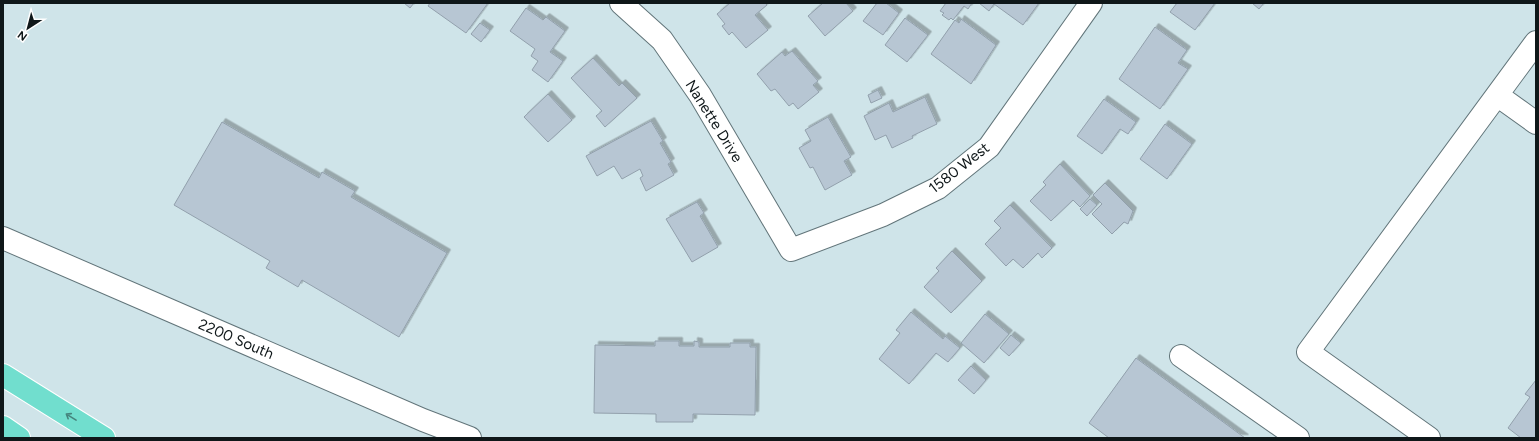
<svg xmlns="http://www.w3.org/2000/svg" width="1539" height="441" viewBox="0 0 1539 441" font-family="Figtree,sans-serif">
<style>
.building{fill:#b7c6d3;stroke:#92a0ac;filter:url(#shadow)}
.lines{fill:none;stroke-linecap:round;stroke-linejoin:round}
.minor-casing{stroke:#62757a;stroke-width:24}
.highway-casing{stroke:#fff;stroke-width:24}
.minor{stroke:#fff;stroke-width:22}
.highway{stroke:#71dece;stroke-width:22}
.oneway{stroke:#45847d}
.labels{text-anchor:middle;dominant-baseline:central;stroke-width:3.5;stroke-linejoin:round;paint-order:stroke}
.street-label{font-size:15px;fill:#0f1719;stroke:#fff}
</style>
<defs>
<filter id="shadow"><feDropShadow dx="3.5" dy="-3.5" stdDeviation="0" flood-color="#0004"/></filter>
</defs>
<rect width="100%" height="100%" fill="#cfe4e9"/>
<path class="building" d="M 404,3 L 414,3 L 410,8 Z
M 430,3 L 488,3 L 466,33 L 428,6 Z
M 730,3 L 765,3 L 767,5 L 755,15 L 768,30 L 746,48 L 732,32 L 729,35 L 722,26 L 725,24 L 717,14 Z
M 823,3 L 846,3 L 853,11 L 825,36 L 808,16 Z
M 877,3 L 886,3 L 899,13 L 883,35 L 863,21 Z
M 946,3 L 972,3 L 968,9 L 964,6 L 953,20 L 951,18 L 949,20 L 942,15 L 944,13 L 940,11 Z
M 979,3 L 1039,3 L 1023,25 L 994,4 L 989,11 Z
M 1177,3 L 1215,3 L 1195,30 L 1170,12 Z
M 1252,3 L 1264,3 L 1259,9 Z
M 526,8 L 543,20 L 546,17 L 565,31 L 550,52 L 563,61 L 548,82 L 532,70 L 538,61 L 531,56 L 535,49 L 510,31 Z
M 905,18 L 928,35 L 907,62 L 885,45 Z
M 961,19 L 996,45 L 971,84 L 931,54 L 955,20 L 959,23 Z
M 480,23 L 490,30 L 481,42 L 471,34 Z
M 1155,27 L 1187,50 L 1178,63 L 1188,69 L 1160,109 L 1119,79 Z
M 792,51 L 818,81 L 813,85 L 819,92 L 798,109 L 793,103 L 789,106 L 775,89 L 771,91 L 757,74 L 782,52 L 785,56 Z
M 593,58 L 619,86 L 622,83 L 637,98 L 605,127 L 596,116 L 602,111 L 571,78 Z
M 878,90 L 882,98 L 871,103 L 868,95 Z
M 548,94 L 572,120 L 548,142 L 524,117 Z
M 925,97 L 937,124 L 912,136 L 913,138 L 892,148 L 886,135 L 875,140 L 864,116 L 889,103 L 893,112 Z
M 1104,99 L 1136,122 L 1128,134 L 1120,129 L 1102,154 L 1077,136 Z
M 828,117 L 851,157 L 844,161 L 852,175 L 825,190 L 813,167 L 810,168 L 799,148 L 811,141 L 805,130 Z
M 651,121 L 663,141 L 660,143 L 671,162 L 668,164 L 674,175 L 646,191 L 640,178 L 643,176 L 640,169 L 622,179 L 614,166 L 597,176 L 586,156 Z
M 222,122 L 319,178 L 322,172 L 355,191 L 351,197 L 447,253 L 399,337 L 302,280 L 298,287 L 266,268 L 270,261 L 174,205 Z
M 1165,124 L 1192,144 L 1167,179 L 1140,159 Z
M 1060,164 L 1090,196 L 1080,207 L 1073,200 L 1051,221 L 1030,201 L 1046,185 L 1043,182 Z
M 1105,183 L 1133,211 L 1128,224 L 1124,222 L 1112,234 L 1092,214 L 1102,204 L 1093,195 Z
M 1090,199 L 1097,205 L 1087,216 L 1080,209 Z
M 697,202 L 704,213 L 700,216 L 718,247 L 692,262 L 666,219 Z
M 1010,205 L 1052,248 L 1042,258 L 1038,253 L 1023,268 L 1013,259 L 1006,266 L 985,244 L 1001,228 L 994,221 Z
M 952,251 L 982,281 L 951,313 L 924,287 L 939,271 L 936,268 Z
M 911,312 L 943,339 L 945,336 L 960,348 L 948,362 L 936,353 L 909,384 L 879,359 L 900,333 L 896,330 Z
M 985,314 L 1009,334 L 984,363 L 961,343 Z
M 1011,335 L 1021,343 L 1009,356 L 1000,348 Z
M 655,341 L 679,341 L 679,346 L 694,346 L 694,341 L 699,342 L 699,347 L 730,347 L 730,343 L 750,343 L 750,347 L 756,347 L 755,415 L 693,414 L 693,422 L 656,422 L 656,414 L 594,413 L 595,345 L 655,346 Z
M 1136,358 L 1245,438 L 1109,438 L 1089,423 Z
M 971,366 L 986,380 L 974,394 L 958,380 Z
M 1536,380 L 1536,438 L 1521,438 L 1508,428 L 1530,397 L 1525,394 Z"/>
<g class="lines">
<g class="minor-casing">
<path id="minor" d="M 621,3 L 662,40 L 700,95 L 791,250 L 883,215 L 938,188 L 989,147 L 1091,3
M 1497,95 L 1536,123
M 3,238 L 423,420 L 470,438
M 1181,356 L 1298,438
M 1429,438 L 1308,352 L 1536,42"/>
</g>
<g class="highway-casing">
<path id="highway" d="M 3,375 L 104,438
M 3,427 L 19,438"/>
</g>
<use href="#minor" class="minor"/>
<use href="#highway" class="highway"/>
</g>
<defs><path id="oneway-shaft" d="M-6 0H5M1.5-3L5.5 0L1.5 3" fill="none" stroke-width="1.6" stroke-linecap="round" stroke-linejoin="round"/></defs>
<use class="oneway" href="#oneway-shaft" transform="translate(71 417) rotate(-148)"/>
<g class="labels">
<g class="street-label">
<text transform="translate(714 121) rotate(58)">Nanette Drive</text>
<text transform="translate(959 168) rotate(-38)">1580 West</text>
<text transform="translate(236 339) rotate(23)">2200 South</text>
</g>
</g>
<rect width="1539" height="441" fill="none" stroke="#0f1719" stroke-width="8"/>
<g transform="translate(28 28) rotate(216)" stroke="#ffffff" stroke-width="3" paint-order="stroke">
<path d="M0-3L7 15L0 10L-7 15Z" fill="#0f1719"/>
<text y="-6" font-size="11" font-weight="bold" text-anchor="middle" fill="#0f1719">N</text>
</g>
</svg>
